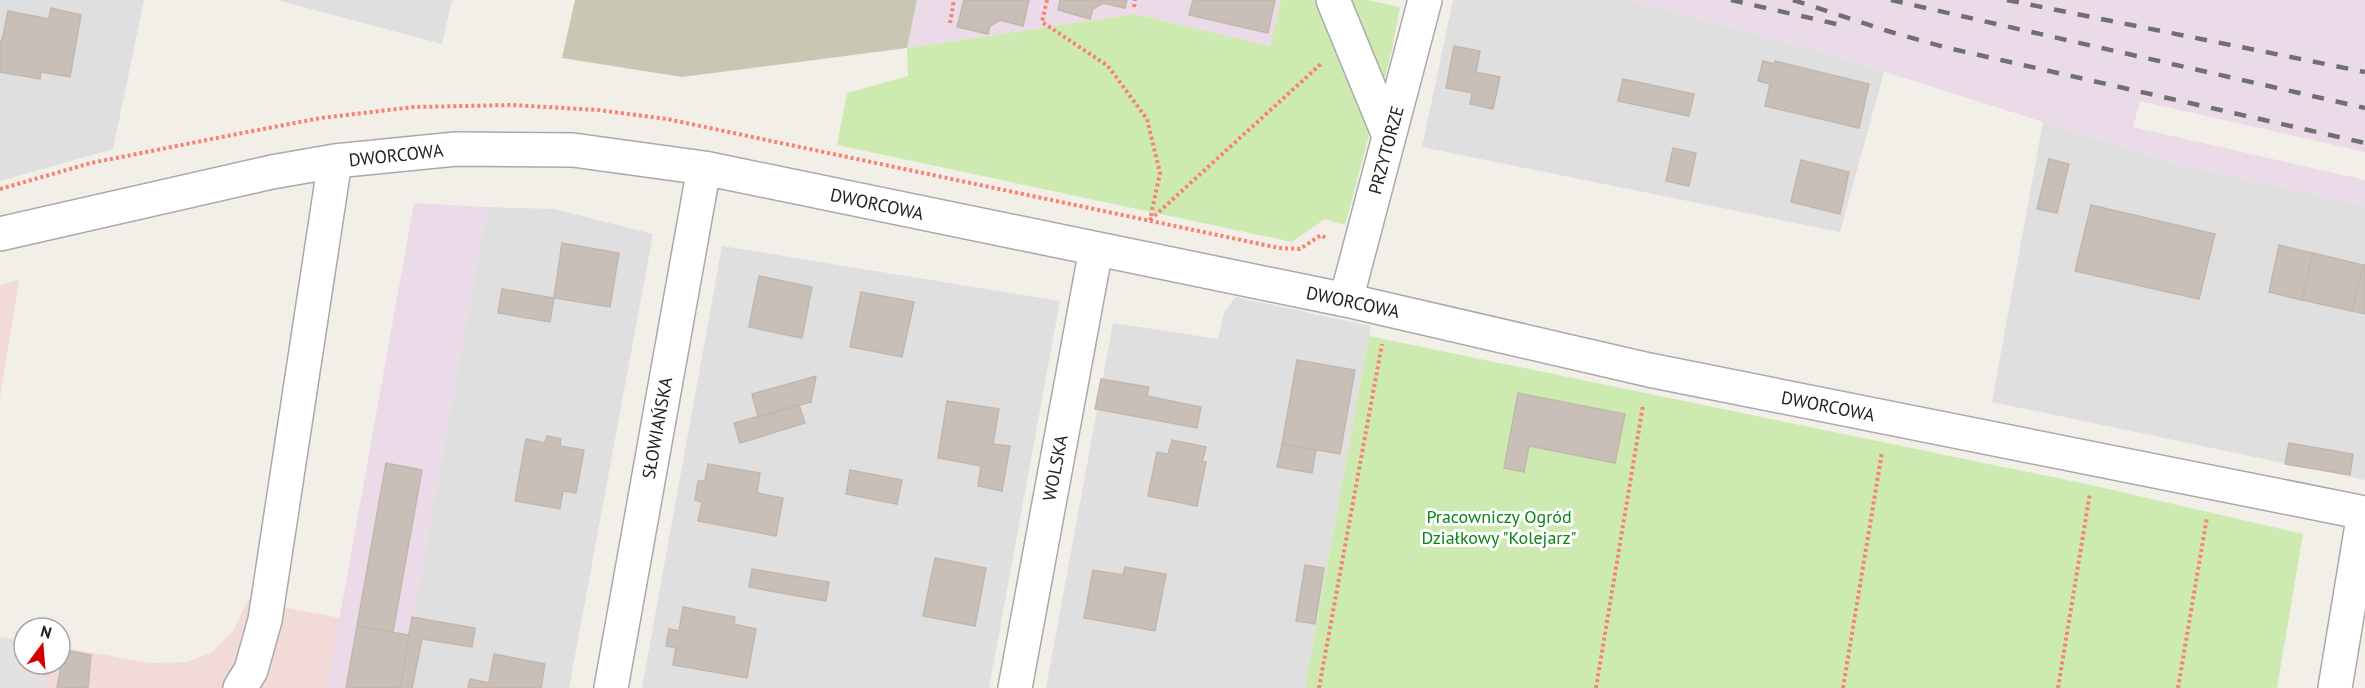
<svg xmlns="http://www.w3.org/2000/svg" width="2365" height="688" viewBox="0 0 2365 688" font-family="'PT Sans',sans-serif">
<style>
.residential{fill:#e0dfdf}
.commercial{fill:#f2dad9}
.industrial{fill:#ebdbe8}
.construction{fill:#c7c7b4}
.grass{fill:#cdebb0}
.parking{fill:#e2e2e2}
.building{fill:#c7bfb8;stroke:#c4b6ab;stroke-width:1.5}
.lines{fill:none;stroke-linecap:round;stroke-linejoin:round}
.minor-casing{stroke:#a9a9a9;stroke-width:36}
.path{stroke:#fa8072;stroke-width:4;stroke-dasharray:3 3;stroke-linecap:butt}
.minor{stroke:#fff;stroke-width:33}
.rail{stroke:#707070;stroke-width:4.5;stroke-dasharray:12 12;stroke-linecap:butt}
.labels{text-anchor:middle;dominant-baseline:central;stroke-width:6;stroke-linejoin:round;paint-order:stroke}
.street-label{font-size:18px;fill:#222;stroke:#fff}
.park-label{font-size:18px;fill:#0c8416;stroke:#fff}
</style>
<rect width="100%" height="100%" fill="#f2efe9"/>
<path class="residential" d="M 0,0 L 144,0 L 113,149 L 0,181 Z
M 277,0 L 452,0 L 442,44 Z
M 1453,0 L 1629,0 L 1812,49 L 1884,72 L 1840,232 L 1422,147 Z
M 2043,122 L 2173,163 L 2365,206 L 2365,480 L 1992,402 Z
M 487,207 L 554,209 L 653,234 L 569,688 L 400,688 Z
M 722,246 L 1060,301 L 989,688 L 642,688 Z
M 1235,297 L 1371,326 L 1305,688 L 1046,688 L 1113,323 L 1218,339 L 1224,313 Z"/>
<path class="commercial" d="M 19,280 L 0,398 L 0,285 Z
M 248,600 L 340,618 L 327,688 L 0,688 L 0,637 L 24,641 L 24,664 L 60,664 L 60,647 L 151,663 L 187,662 L 211,653 L 233,631 Z"/>
<path class="industrial" d="M 917,0 L 1281,0 L 1270,46 L 1135,14 L 907,48 Z
M 1629,0 L 2365,0 L 2365,152 L 2140,101 L 2133,127 L 2365,180 L 2365,206 L 2173,163 L 1812,49 Z
M 414,203 L 487,207 L 400,688 L 327,688 Z"/>
<path class="construction" d="M 575,0 L 917,0 L 907,48 L 682,77 L 562,58 Z"/>
<path class="grass" d="M 1281,0 L 1367,0 L 1400,7 L 1392,50 L 1345,225 L 1325,219 L 1292,242 L 837,145 L 847,93 L 908,76 L 907,48 L 1135,14 L 1270,46 Z
M 1369,336 L 2091,485 L 2303,534 L 2277,688 L 1305,688 Z"/>
<path class="parking" d="M 0,640 L 24,645 L 21,672 L 48,677 L 46,688 L 0,688 Z"/>
<path class="building" d="M 964,0 L 1029,0 L 1023,26 L 1000,20 L 990,26 L 988,34 L 957,27 Z
M 1060,0 L 1127,0 L 1125,8 L 1103,3 L 1093,9 L 1090,19 L 1058,10 Z
M 1193,0 L 1275,0 L 1268,33 L 1189,15 Z
M 51,8 L 81,15 L 70,77 L 41,72 L 40,79 L 0,72 L 0,40 L 2,41 L 8,11 L 49,19 Z
M 1454,46 L 1480,51 L 1476,72 L 1500,77 L 1493,109 L 1470,104 L 1472,93 L 1446,88 Z
M 1763,61 L 1775,64 L 1775,61 L 1869,84 L 1859,128 L 1765,106 L 1770,84 L 1758,81 Z
M 1623,79 L 1694,94 L 1689,116 L 1618,101 Z
M 1673,148 L 1696,153 L 1689,186 L 1666,181 Z
M 2049,159 L 2069,164 L 2057,213 L 2037,209 Z
M 1801,160 L 1849,172 L 1840,214 L 1791,202 Z
M 2091,205 L 2215,234 L 2199,299 L 2075,271 Z
M 562,243 L 619,253 L 610,307 L 554,298 Z
M 2279,245 L 2313,253 L 2302,300 L 2269,292 Z
M 2313,253 L 2363,265 L 2352,311 L 2302,300 Z
M 2363,265 L 2365,265 L 2365,314 L 2352,311 Z
M 759,276 L 812,287 L 802,338 L 749,327 Z
M 502,289 L 554,298 L 550,322 L 498,313 Z
M 861,292 L 914,302 L 902,357 L 850,347 Z
M 1297,360 L 1355,370 L 1340,454 L 1282,444 Z
M 816,376 L 811,402 L 758,417 L 752,394 Z
M 1101,379 L 1149,387 L 1147,396 L 1201,407 L 1197,428 L 1095,409 Z
M 1518,393 L 1625,414 L 1615,463 L 1529,446 L 1524,472 L 1504,468 Z
M 947,401 L 999,409 L 993,444 L 1010,446 L 1002,491 L 978,486 L 981,466 L 938,458 Z
M 799,405 L 805,423 L 740,443 L 734,423 Z
M 547,436 L 561,439 L 560,446 L 584,450 L 576,493 L 563,491 L 560,509 L 515,501 L 526,439 L 545,443 Z
M 1172,440 L 1206,447 L 1202,462 L 1206,462 L 1197,506 L 1148,496 L 1157,452 L 1168,454 Z
M 2289,443 L 2353,454 L 2350,475 L 2285,464 Z
M 1282,444 L 1316,450 L 1312,473 L 1277,467 Z
M 386,463 L 422,470 L 393,632 L 357,626 Z
M 708,464 L 760,473 L 757,493 L 783,498 L 776,536 L 698,521 L 702,502 L 695,500 L 698,481 L 705,481 Z
M 850,470 L 902,480 L 897,504 L 846,494 Z
M 935,558 L 986,568 L 975,626 L 923,616 Z
M 1305,565 L 1324,568 L 1315,624 L 1296,621 Z
M 1125,567 L 1166,574 L 1155,631 L 1084,618 L 1093,570 L 1123,575 Z
M 752,569 L 829,582 L 826,601 L 749,587 Z
M 683,607 L 735,617 L 734,624 L 756,629 L 747,678 L 673,665 L 676,648 L 666,646 L 669,629 L 679,631 Z
M 412,617 L 475,628 L 472,647 L 422,639 L 412,688 L 400,688 Z
M 357,626 L 409,635 L 400,688 L 346,688 Z
M 64,650 L 91,655 L 88,688 L 57,688 Z
M 494,654 L 545,664 L 541,688 L 468,688 L 470,679 L 489,683 Z"/>
<g class="lines">
<g class="minor-casing">
<path id="minor" d="M 1333,0 L 1389,136
M 0,234 L 272,172 L 335,161 L 456,149 L 573,150 L 704,168 L 1346,300 L 1649,370 L 2365,513
M 1346,300 L 1425,0
M 240,688 L 251,670 L 265,620 L 335,161
M 611,688 L 704,168
M 1015,688 L 1096,249
M 2335,688 L 2364,513"/>
</g>
<path class="path" d="M 1047,0 L 1042,22 L 1108,66 L 1147,119 L 1160,173 L 1150,220
M 1134,7 L 1135,0
M 950,23 L 954,0
M 0,189 L 91,163 L 237,134 L 321,118 L 414,107 L 512,105 L 598,110 L 667,119 L 1279,248 L 1300,249 L 1321,235 L 1328,239
M 1150,220 L 1322,63
M 1319,688 L 1382,344
M 1596,688 L 1643,405
M 1843,688 L 1882,452
M 2058,688 L 2090,493
M 2178,688 L 2207,517"/>
<use href="#minor" class="minor"/>
<path class="rail" d="M 1731,0 L 1845,26
M 1793,0 L 1891,32 L 1944,47 L 2365,143
M 1891,0 L 2365,108
M 2007,0 L 2365,72"/>
</g>
<g class="labels">
<g class="street-label">
<text transform="translate(1386 150) rotate(-75)">PRZYTORZE</text>
<text transform="translate(396 155) rotate(-6)">DWORCOWA</text>
<text transform="translate(877 204) rotate(12)">DWORCOWA</text>
<text transform="translate(1353 302) rotate(12)">DWORCOWA</text>
<text transform="translate(1828 406) rotate(11)">DWORCOWA</text>
<text transform="translate(657 428) rotate(-80)">SŁOWIAŃSKA</text>
<text transform="translate(1055 468) rotate(-79)">WOLSKA</text>
</g>
<g class="park-label">
<text x="1499" y="516">Pracowniczy Ogród<tspan x="1499" dy="21">Działkowy "Kolejarz"</tspan></text>
</g>
</g>
<g transform="translate(42 646) rotate(16)"><circle r="28" fill="#ffffff" stroke="#a7a7a7" stroke-width="1.5"/>
<path d="M0-4.5L10 22L0 15L-10 22Z" fill="#d40000"/>
<text y="-9" font-size="16" font-weight="bold" text-anchor="middle" fill="#222222">N</text>
</g>
</svg>
